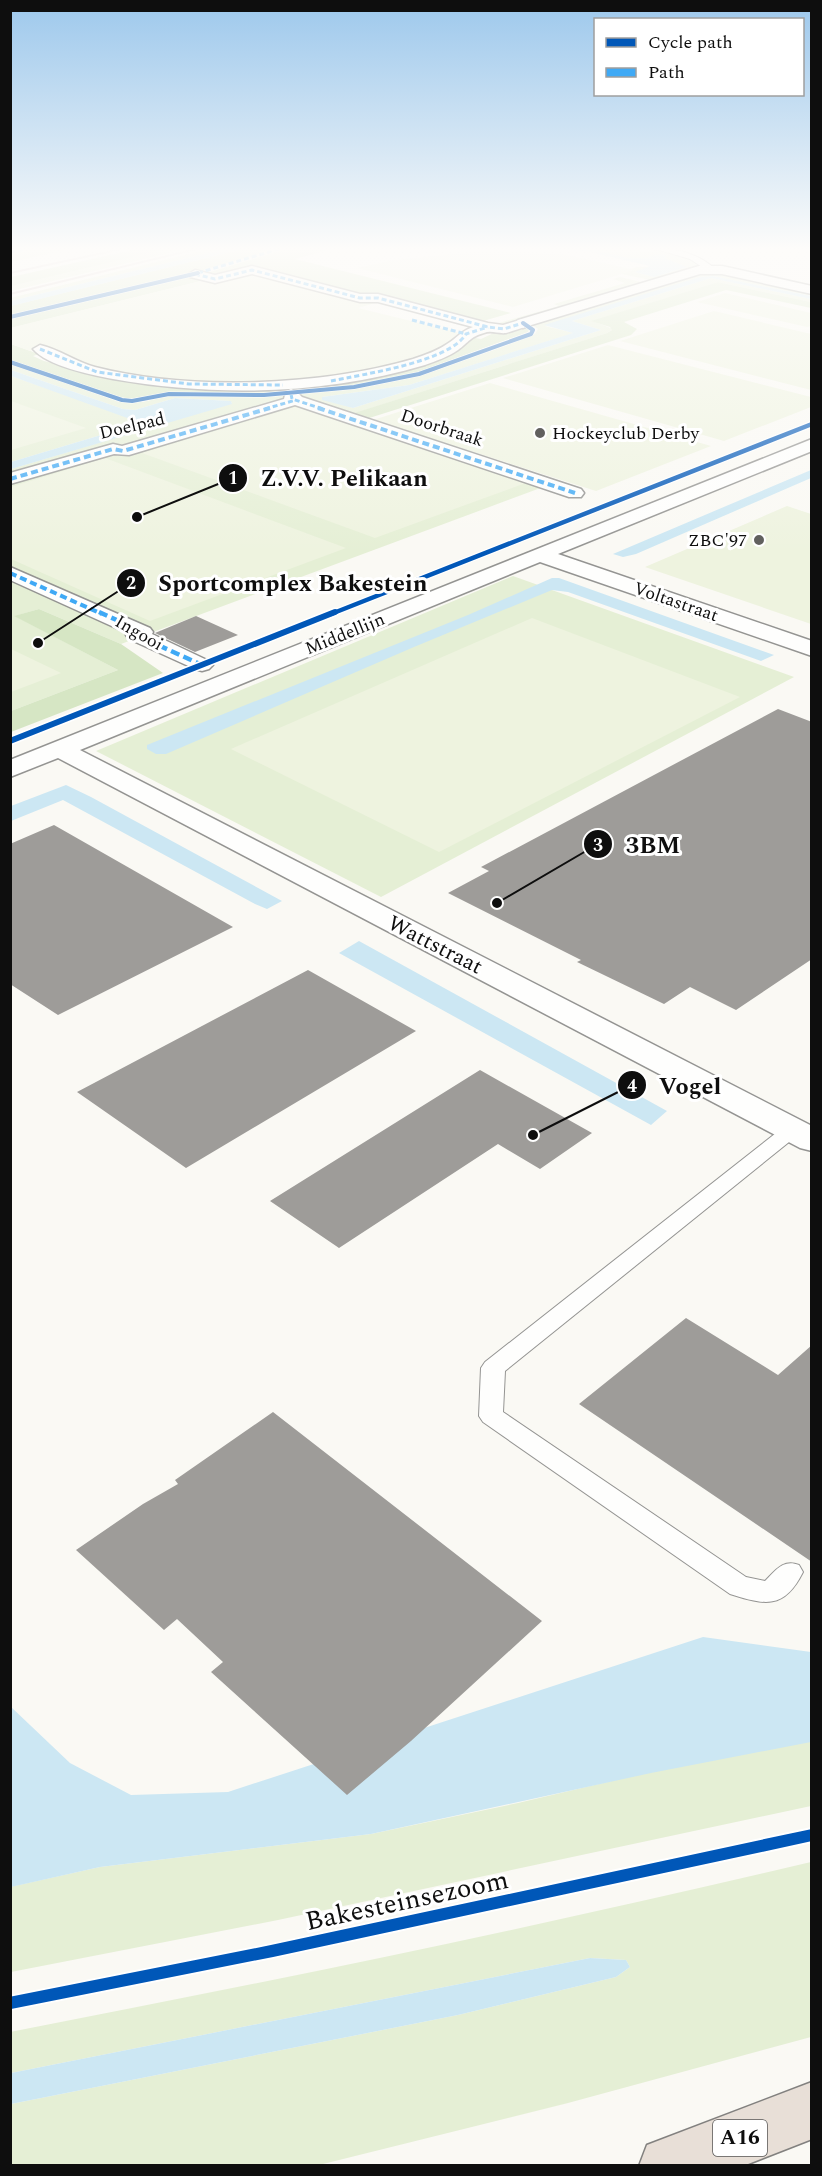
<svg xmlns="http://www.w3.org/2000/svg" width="822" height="2176" viewBox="0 0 822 2176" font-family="Spectral,serif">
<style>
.green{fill:#e5efd5}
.forest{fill:#d6e6c4}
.pitch{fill:#eef3df}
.water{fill:#cce7f3}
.building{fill:#9e9c99}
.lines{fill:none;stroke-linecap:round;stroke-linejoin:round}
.service-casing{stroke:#949492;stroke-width:2}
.pedestrian-casing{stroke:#949492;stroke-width:3}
.minor-casing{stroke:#949492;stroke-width:3}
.motorway-casing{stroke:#82817f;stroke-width:3}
.service{fill:#fefefd;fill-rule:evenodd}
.pedestrian{fill:#fefefd;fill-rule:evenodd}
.minor{fill:#fefefd;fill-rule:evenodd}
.motorway{fill:#e8dfd7;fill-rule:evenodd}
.rail{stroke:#d6c6c7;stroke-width:2}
.quiet-far2{stroke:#3fa9f5;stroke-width:3;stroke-dasharray:5 3;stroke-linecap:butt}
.quiet-far1{stroke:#3fa9f5;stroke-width:4;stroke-dasharray:7 4;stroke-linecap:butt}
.quiet{stroke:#3fa9f5;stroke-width:4.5;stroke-dasharray:9 4.5;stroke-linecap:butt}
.cycleway-far3-casing{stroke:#fff;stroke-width:5}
.cycleway-far2-casing{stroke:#fff;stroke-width:7}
.cycleway-far1-casing{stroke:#fff;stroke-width:9}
.cycleway-casing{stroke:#fff;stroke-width:16}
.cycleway-far3{stroke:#0057b8;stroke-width:4}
.cycleway-far2{stroke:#0057b8;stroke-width:4.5}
.cycleway-far1{stroke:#0057b8;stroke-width:6}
.cycleway{stroke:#0057b8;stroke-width:12}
.poi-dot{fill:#61605e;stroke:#fff;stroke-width:2}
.labels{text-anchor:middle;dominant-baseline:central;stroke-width:6;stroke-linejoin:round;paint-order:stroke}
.far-street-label{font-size:18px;fill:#0e0e0e;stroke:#fff}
.far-poi-label{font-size:18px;fill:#0e0e0e;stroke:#fff;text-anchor:start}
.shield{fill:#fff;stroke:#565656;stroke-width:1.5}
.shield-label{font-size:21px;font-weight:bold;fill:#0e0e0e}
.street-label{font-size:22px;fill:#0e0e0e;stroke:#fff}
.near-street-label{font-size:27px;fill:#0e0e0e;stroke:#fff}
.leader{fill:none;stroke:#0e0e0e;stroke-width:2}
.callout-dot{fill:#0e0e0e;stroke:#fff;stroke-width:2}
.mark-label{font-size:18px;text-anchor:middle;font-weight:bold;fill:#fff}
.callout-label{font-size:24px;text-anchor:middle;font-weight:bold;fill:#0e0e0e;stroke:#fff;stroke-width:6;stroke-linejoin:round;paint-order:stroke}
</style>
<rect width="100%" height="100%" fill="#faf9f4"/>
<path class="green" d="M 11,248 L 75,248 L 11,262 Z
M 171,248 L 190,248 L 11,291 L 10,286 Z
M 213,248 L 228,248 L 11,301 L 10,298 Z
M 574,248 L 630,248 L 646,252 L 655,249 L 689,258 L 699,267 L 655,281 L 617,273 L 637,267 L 650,267 L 635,272 L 654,277 L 686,267 L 670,262 L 663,258 L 628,258 Z
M 719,272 L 811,293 L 811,296 L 713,276 L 545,326 L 574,333 L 409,385 L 322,397 L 353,408 L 601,330 L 572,321 L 711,278 L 811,299 L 811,302 L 718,282 L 593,321 L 613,329 L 607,333 L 349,415 L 554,483 L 121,644 L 39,609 L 15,616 L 118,670 L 11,711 L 11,469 L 232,403 L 230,401 L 175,398 L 135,410 L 123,409 L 11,370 L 11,364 L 119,402 L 143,402 L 172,395 L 248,397 L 283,396 L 376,385 L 426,374 L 535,334 L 538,329 L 532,325 L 533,323 L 700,273 Z
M 620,277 L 645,283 L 501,326 L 488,326 L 559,306 L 554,304 L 625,283 L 613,279 Z
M 11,376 L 140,421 L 141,423 L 11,462 Z
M 513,576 L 794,677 L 381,897 L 96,751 Z
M 811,1734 L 811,1806 L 278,1920 L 11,1972 L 10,1887 L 100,1867 L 371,1834 L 518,1803 Z
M 811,1862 L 811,2037 L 568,2103 L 319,2165 L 11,2165 L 11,2104 L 458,2015 L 616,1977 L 630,1967 L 626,1960 L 590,1958 L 11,2073 L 10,2032 C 279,1980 546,1925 811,1862 Z"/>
<path class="forest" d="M 141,248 L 171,248 L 11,286 L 11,277 Z
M 247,248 L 278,248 L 200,271 L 11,316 L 10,306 Z
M 290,248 L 335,248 L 295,259 L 511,313 L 483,321 L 390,297 L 369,296 L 270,271 L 215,277 L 203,274 Z
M 191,276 L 209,279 L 11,328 L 10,318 Z
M 718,282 L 811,302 L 811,308 L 726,290 L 624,322 L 637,329 L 631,335 L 363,420 L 348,415 L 607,333 L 612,330 L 610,327 L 591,321 Z
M 522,327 L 529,329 L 528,332 L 412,374 L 355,385 L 267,394 L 177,392 L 127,399 L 11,360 L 11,344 L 39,354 L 33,356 L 44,361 L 123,380 L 326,385 L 381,377 L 426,363 L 470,337 L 481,339 L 500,330 Z
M 39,609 L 121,644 L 163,673 L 11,732 L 11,711 L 118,670 L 14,616 Z"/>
<path class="pitch" d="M 495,250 L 568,255 L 635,270 L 513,307 L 357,268 L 394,260 Z
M 250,272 L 385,300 L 358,308 L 464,334 C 381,388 257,389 162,378 C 135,375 107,373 81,364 C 69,359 56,352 44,347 L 30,351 L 11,344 L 10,328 L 209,279 Z
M 725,293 L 811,313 L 811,326 L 807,327 L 697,302 Z
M 714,311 L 811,334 L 811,390 L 620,341 Z
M 608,345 L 811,397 L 811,407 L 724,441 L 503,378 Z
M 490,383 L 711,446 L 596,491 L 373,420 Z
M 10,401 L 11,401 L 86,428 L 11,450 Z
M 298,406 L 531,481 L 375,538 L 142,453 Z
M 105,458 L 346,548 L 150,621 L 11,559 L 11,487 Z
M 787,506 L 811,514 L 811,624 L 645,567 Z
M 532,618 L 740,697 L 439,852 L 231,749 Z
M 10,649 L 11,649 L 61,673 L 11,692 Z"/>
<path class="water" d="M 228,248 L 247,248 L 11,306 L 11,301 Z
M 536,248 L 590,249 L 628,258 L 646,258 L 659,254 L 667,256 L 664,258 L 687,267 L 654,277 L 635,272 L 650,266 L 585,251 Z
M 713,276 L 811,296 L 811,299 L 711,278 L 572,321 L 601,330 L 353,408 L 322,400 L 322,397 L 409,385 L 573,333 L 544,325 L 700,277 Z
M 11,370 L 123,409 L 135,410 L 175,398 L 231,401 L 232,404 L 11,469 L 11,462 L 141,423 L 11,376 Z
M 811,470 L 811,478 L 636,554 L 623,557 L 613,554 Z
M 552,578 L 559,578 L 774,655 L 761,661 L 568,592 L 552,590 L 414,647 L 166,754 L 156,754 L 147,749 L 147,745 L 468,615 Z
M 66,785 L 91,797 L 282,901 L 267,909 L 255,904 L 63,800 L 11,821 L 11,806 Z
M 359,941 L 667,1111 L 651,1125 L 339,953 Z
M 703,1637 L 811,1652 L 811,1742 L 651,1773 L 371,1834 L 100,1867 L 11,1887 L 10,1706 L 70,1763 L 131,1795 L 228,1792 Z
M 590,1958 L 626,1960 L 630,1967 L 616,1977 L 458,2015 L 11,2104 L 11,2073 Z"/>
<path class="building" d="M 196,616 L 238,635 L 195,652 L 155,633 Z
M 778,709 L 812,722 L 812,959 L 736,1010 L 690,987 L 664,1004 L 577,962 L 581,960 L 448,893 L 489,871 L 481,867 Z
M 54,825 L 233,927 L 58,1015 L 10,984 L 10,844 Z
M 308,970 L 416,1031 L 186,1168 L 77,1092 Z
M 480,1070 L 592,1133 L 540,1169 L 498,1144 L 339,1248 L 270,1201 Z
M 686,1318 L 778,1375 L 812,1345 L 812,1562 L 579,1404 Z
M 273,1412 L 542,1621 L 411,1741 L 347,1795 L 211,1672 L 223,1662 L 177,1619 L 164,1630 L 76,1550 L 143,1504 L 178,1484 L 175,1480 Z"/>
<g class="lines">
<g class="service-casing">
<path id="service" d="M 652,248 C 675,248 698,253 715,269 L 708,271 L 690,259 Z
M 792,1124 L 799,1126 L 802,1130 L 799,1134 L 505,1371 L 503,1412 L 746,1577 L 765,1581 C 776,1570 783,1559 799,1565 L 803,1572 C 784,1610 765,1605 730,1594 L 483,1422 L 479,1416 L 481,1368 L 485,1362 L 785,1126 Z"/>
</g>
<g class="pedestrian-casing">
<path id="pedestrian" d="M 252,266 L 360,294 L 378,294 L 488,323 L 503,325 L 523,319 L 530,323 L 528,326 C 521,328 513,331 506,333 C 498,334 491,330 484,333 C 470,337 469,342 458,350 C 448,357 436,361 425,365 C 325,395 215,397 113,379 C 92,375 47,366 33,349 L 40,345 C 59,349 76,362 95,367 C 189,391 321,386 413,359 C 425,355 437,351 447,344 C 457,338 461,331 473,327 L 378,302 L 360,302 L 252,274 L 215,283 L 190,277 L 189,274 L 195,270 L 215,275 Z
M 291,389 L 296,391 L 302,397 L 581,489 L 584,493 L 581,497 L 569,497 L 295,405 L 129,455 L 114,454 L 10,484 L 10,473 L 113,444 L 122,446 L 284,399 L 286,391 Z
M 10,567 L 150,628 L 153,632 L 152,634 L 209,661 L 213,665 L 209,669 L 202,671 L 195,669 L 129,639 L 126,635 L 127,633 L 10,580 Z"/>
</g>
<g class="minor-casing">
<path id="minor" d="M 699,266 L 722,266 L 812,286 L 812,294 L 722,274 L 700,274 L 528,326 L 523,328 L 515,323 L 518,320 Z
M 812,439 L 812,451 L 558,554 L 812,641 L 812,656 L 540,562 L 80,750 L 812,1126 L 812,1151 L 800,1148 L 58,758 L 10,777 L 10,760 Z"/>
</g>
<g class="motorway-casing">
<path id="motorway" d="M 812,2082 L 812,2139 L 743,2166 L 639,2166 L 647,2145 Z"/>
</g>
<use href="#service" class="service"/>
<use href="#pedestrian" class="pedestrian"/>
<use href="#minor" class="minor"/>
<use href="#motorway" class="motorway"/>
<path class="rail" d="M 10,273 L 126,248
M 10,294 L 200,248"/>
<path class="quiet-far2" d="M 10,252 L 31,248
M 198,273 L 282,248
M 195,274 L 215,279 L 252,270 L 360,298 L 378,298 L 488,327 L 504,329 L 523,323
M 412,320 L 466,334
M 40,349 L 97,372 L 189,384 L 283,385
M 331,381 C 364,374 449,362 466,334 L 488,327
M 291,394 L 292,399 L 323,409
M 265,409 L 296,400"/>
<path class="quiet-far1" d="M 318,408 L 575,493
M 10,479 L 113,449 L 123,451 L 270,408
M 10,573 L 102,614"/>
<path class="quiet" d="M 99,612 L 143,632 L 136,635 L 202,665"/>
<g class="cycleway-far3-casing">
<path id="cycleway-far3" d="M 10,317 L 198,273
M 10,362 L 122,400 L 132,401 L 169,394 L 264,395 L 354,387 L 419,374 L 531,334 L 533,330 L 523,323"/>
</g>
<g class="cycleway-far2-casing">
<path id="cycleway-far2" d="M 331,614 L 812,424"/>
</g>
<g class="cycleway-far1-casing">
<path id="cycleway-far1" d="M 10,741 L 335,612"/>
</g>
<g class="cycleway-casing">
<path id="cycleway" d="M 10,2003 L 272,1951 L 812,1835"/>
</g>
<use href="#cycleway-far3" class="cycleway-far3"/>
<use href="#cycleway-far2" class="cycleway-far2"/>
<use href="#cycleway-far1" class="cycleway-far1"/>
<use href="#cycleway" class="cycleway"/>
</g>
<linearGradient id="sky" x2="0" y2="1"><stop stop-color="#9dc8ec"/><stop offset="0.45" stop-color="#fdfcfa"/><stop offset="1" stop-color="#fdfcfa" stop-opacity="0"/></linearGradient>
<rect width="822" height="553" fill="url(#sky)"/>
<g class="poi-dot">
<circle cx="540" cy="433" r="6"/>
<circle cx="759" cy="540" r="6"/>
</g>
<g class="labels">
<g class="far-street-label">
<text transform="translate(132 426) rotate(-13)">Doelpad</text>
<text transform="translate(442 428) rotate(18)">Doorbraak</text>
<text transform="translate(676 602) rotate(19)">Voltastraat</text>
<text transform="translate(139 633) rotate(30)">Ingooi</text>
<text transform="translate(345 634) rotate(-22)">Middellijn</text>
</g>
<g class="far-poi-label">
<text x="552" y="433">Hockeyclub Derby</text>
<text x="747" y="540" text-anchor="end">ZBC'97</text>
</g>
<rect class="shield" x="713" y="2120" width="54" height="36" rx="4.5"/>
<g class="shield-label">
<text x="740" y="2138">A16</text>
</g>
<g class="street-label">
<text transform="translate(435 945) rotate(27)">Wattstraat</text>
</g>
<g class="near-street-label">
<text transform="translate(407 1901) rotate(-12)">Bakesteinsezoom</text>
</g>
</g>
<path class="leader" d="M137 517L233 478M38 643L131 583M497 903L598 844M533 1135L632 1085"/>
<g class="callout-dot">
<circle cx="137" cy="517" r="6"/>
<circle cx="38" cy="643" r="6"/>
<circle cx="497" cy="903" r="6"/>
<circle cx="533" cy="1135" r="6"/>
<circle cx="233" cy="478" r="15"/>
<circle cx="131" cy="583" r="15"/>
<circle cx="598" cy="844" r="15"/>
<circle cx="632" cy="1085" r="15"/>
</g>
<g class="mark-label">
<text x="233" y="484">1</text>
<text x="131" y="589">2</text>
<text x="598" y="851">3</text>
<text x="632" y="1092">4</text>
</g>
<g class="callout-label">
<text x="344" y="486">Z.V.V. Pelikaan</text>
<text x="293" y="591">Sportcomplex Bakestein</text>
<text x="653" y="853">3BM</text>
<text x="690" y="1094">Vogel</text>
</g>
<rect width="822" height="2176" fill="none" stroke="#0e0e0e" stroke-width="24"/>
<rect x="594" y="18" width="210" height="78" fill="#ffffff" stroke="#9f9f9f" stroke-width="1.5"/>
<rect x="606" y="38" width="30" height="9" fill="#0057b8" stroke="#9f9f9f" stroke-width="1.5"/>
<text x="648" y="48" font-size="18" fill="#0e0e0e">Cycle path</text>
<rect x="606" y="68" width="30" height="9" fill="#3fa9f5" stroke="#9f9f9f" stroke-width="1.5"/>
<text x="648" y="78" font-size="18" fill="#0e0e0e">Path</text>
</svg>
